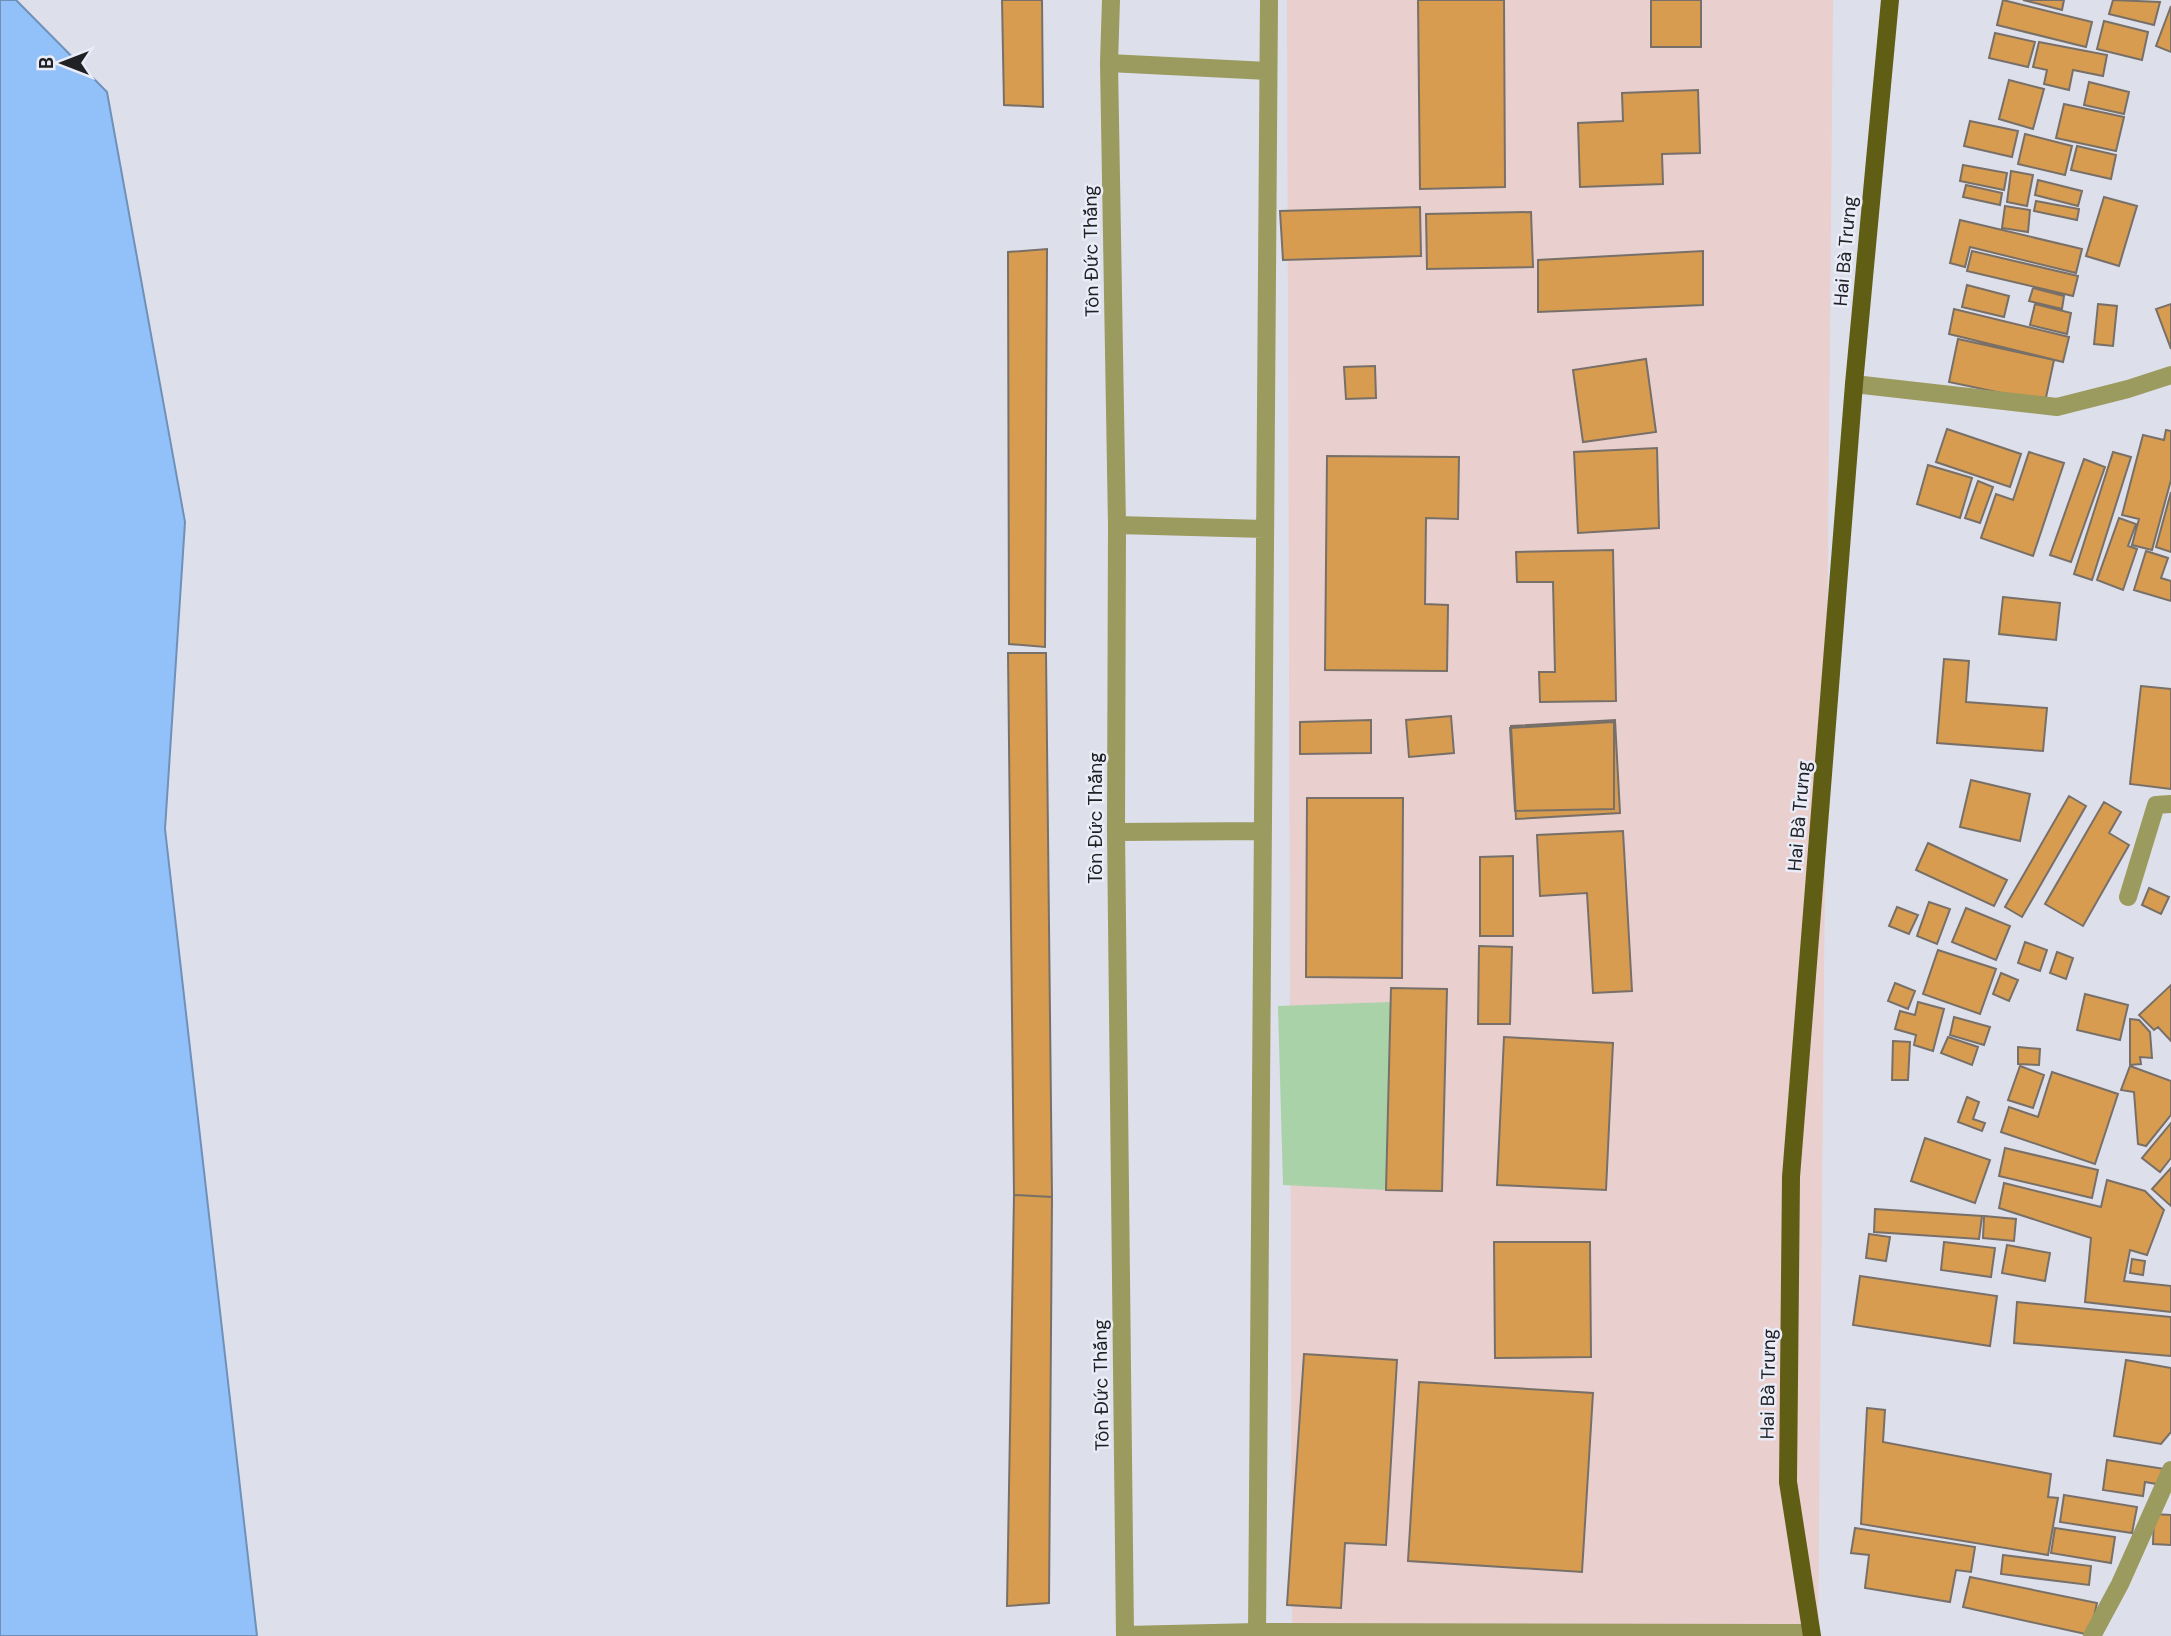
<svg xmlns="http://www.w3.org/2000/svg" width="2171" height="1636" viewBox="0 0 2171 1636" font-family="'DM Sans',sans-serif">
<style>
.industrial{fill:#e9cfce}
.green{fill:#a9d2a9}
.water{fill:#91c1f8;stroke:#6f91b9;stroke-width:2}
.building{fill:#d79c4f;stroke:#787068;stroke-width:2}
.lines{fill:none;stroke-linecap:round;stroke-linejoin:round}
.minor{stroke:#9b9a5f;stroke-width:18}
.major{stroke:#605d14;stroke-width:18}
.labels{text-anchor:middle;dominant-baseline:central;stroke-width:5;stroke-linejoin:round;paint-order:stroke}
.street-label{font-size:19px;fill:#202125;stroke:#eaecf8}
</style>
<rect width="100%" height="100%" fill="#dddfeb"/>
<path class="industrial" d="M 1287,0 L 1833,0 L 1818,1636 L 1292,1636 Z"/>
<path class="green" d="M 1391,1002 L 1386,1190 L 1283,1185 L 1278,1006 Z"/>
<path class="water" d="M 0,0 L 16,0 L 107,92 L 185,522 L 165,829 L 257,1636 L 0,1636 Z"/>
<path class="building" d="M 1002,0 L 1042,0 L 1043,107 L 1004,105 Z
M 1418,0 L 1504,0 L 1505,187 L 1420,189 Z
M 1651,0 L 1701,0 L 1701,47 L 1651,47 Z
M 2003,0 L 2092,22 L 2086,47 L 1997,25 Z
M 2023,0 L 2064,0 L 2062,10 Z
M 2113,0 L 2160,2 L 2154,25 L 2109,14 Z
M 2171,6 L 2171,52 L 2156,46 Z
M 2104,21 L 2148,32 L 2142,60 L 2097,49 Z
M 1995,33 L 2035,42 L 2028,67 L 1989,58 Z
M 2039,42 L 2107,55 L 2103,76 L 2073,70 L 2069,90 L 2044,84 L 2047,70 L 2033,67 Z
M 2009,80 L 2044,89 L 2033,129 L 1999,119 Z
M 2089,82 L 2129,92 L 2124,114 L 2084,105 Z
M 1698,90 L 1700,153 L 1662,154 L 1663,184 L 1580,187 L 1578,123 L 1623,121 L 1622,93 Z
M 2064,104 L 2124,117 L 2116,151 L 2056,138 Z
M 1970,121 L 2018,131 L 2012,157 L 1964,146 Z
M 2025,134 L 2072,146 L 2065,175 L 2018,164 Z
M 2077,146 L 2116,155 L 2111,179 L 2071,170 Z
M 1963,165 L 2007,173 L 2004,190 L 1960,181 Z
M 2011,171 L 2033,175 L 2027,206 L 2007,202 Z
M 2038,180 L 2082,191 L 2078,206 L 2035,195 Z
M 1966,185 L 2002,193 L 2000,205 L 1963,197 Z
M 2104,197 L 2137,206 L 2119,266 L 2086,256 Z
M 2036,201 L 2079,209 L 2077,220 L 2034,211 Z
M 2005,206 L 2030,210 L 2028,232 L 2002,228 Z
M 1420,207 L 1421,256 L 1283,260 L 1280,211 Z
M 1531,212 L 1533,267 L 1427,269 L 1426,214 Z
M 1960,220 L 2082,249 L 2076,273 L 1970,247 L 1965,267 L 1950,263 Z
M 1047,249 L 1045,647 L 1009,644 L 1008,252 Z
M 1703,251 L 1703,305 L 1538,312 L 1538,260 Z
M 1972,251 L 2078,276 L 2073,296 L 1967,271 Z
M 1967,285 L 2009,296 L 2004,317 L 1962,307 Z
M 2033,288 L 2064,296 L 2062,309 L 2029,301 Z
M 2035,304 L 2071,313 L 2067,334 L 2030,325 Z
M 2098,304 L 2117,306 L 2113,346 L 2094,344 Z
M 2171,304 L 2171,349 L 2156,309 Z
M 1954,309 L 2069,337 L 2063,362 L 1949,334 Z
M 1958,339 L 2054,360 L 2045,402 L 1949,382 Z
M 1646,359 L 1656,432 L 1583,442 L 1573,370 Z
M 1375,366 L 1376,398 L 1346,399 L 1344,367 Z
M 1947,429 L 2021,454 L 2010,487 L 1936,462 Z
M 2166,430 L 2171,431 L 2171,480 L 2152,550 L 2132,545 L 2139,519 L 2122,515 L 2143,435 L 2164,440 Z
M 1657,448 L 1659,528 L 1578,533 L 1574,452 Z
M 2029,452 L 2064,463 L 2033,556 L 1981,538 L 1996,494 L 2013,500 Z
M 2113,452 L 2131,457 L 2092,580 L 2074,574 Z
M 1327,456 L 1459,457 L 1458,519 L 1426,518 L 1425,604 L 1448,605 L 1447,671 L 1325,670 Z
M 2084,459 L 2105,467 L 2071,562 L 2050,555 Z
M 1928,465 L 1972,478 L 1960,518 L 1917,504 Z
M 1978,481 L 1993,487 L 1980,523 L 1965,518 Z
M 2171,492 L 2171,552 L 2156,547 Z
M 2119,518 L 2136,524 L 2128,546 L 2137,549 L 2123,590 L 2097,580 Z
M 1613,550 L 1616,701 L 1540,702 L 1539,672 L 1555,672 L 1553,582 L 1517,582 L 1516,552 Z
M 2146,551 L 2168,558 L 2161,578 L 2171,581 L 2171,601 L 2134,590 Z
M 2003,597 L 2060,603 L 2056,640 L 1999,634 Z
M 1008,653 L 1046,653 L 1052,1197 L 1014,1195 Z
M 1944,659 L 1969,661 L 1966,702 L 2047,708 L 2043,751 L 1937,743 Z
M 2141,686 L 2171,689 L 2171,789 L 2130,784 Z
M 1451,716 L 1454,753 L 1409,757 L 1406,720 Z
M 1371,720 L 1371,753 L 1300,754 L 1300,722 Z
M 1615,720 L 1620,813 L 1516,819 L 1511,726 Z
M 1614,722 L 1614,809 L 1515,811 L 1510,728 Z
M 1971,780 L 2030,794 L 2020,841 L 1960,827 Z
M 2069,796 L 2086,806 L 2022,917 L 2005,907 Z
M 1307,798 L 1403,798 L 1402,978 L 1306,977 Z
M 2104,802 L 2121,812 L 2109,833 L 2129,845 L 2083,926 L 2045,904 Z
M 1623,831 L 1632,991 L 1593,993 L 1587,893 L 1540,896 L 1537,835 Z
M 1928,843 L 2007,880 L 1994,906 L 1916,870 Z
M 1513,856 L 1513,936 L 1480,936 L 1480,857 Z
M 2149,888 L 2169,897 L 2161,914 L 2142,905 Z
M 1929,902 L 1950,909 L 1937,944 L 1917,936 Z
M 1897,907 L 1918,915 L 1909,934 L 1889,926 Z
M 1966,908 L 2010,926 L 1996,960 L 1952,942 Z
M 2025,942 L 2047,950 L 2040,971 L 2018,963 Z
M 1479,946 L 1512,947 L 1510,1024 L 1478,1024 Z
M 1938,950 L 1996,969 L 1980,1014 L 1923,994 Z
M 2057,952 L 2073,958 L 2066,979 L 2050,973 Z
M 2001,973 L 2018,980 L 2009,1001 L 1993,994 Z
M 1895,983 L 1915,991 L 1908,1009 L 1888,1001 Z
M 2171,985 L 2171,1041 L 2158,1027 L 2154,1030 L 2139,1015 Z
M 1391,988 L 1447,989 L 1442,1191 L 1386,1190 Z
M 2085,994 L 2128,1005 L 2120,1040 L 2077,1030 Z
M 1918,1002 L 1944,1009 L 1933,1051 L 1914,1045 L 1916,1035 L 1895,1029 L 1900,1011 L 1915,1015 Z
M 1954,1017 L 1990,1027 L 1984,1045 L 1950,1035 Z
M 2130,1019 L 2139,1020 L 2150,1032 L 2152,1058 L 2140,1057 L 2141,1064 L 2130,1065 Z
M 1504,1037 L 1613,1043 L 1606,1190 L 1497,1185 Z
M 1948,1037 L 1978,1047 L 1972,1065 L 1941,1053 Z
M 1893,1041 L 1910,1042 L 1908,1080 L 1892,1080 Z
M 2018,1047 L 2040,1049 L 2039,1065 L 2018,1064 Z
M 2020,1066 L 2044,1075 L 2033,1108 L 2008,1100 Z
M 2130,1066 L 2171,1081 L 2171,1115 L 2146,1146 L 2138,1144 L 2134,1092 L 2121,1090 Z
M 2052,1072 L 2118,1094 L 2095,1164 L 2001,1132 L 2009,1107 L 2038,1117 Z
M 1967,1097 L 1979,1102 L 1973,1119 L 1985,1123 L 1982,1131 L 1958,1122 Z
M 2171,1123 L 2171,1158 L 2160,1172 L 2142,1158 Z
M 1925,1138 L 1990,1160 L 1975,1203 L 1911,1181 Z
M 2005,1148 L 2098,1170 L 2092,1198 L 1999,1176 Z
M 2171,1168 L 2171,1206 L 2152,1189 Z
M 2107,1180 L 2145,1191 L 2164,1210 L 2147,1255 L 2130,1250 L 2124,1281 L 2171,1286 L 2171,1312 L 2085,1302 L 2091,1238 L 1999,1208 L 2004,1183 L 2101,1207 Z
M 1014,1195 L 1052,1197 L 1049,1603 L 1007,1606 Z
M 1875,1209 L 1982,1216 L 1979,1239 L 1874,1232 Z
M 1984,1216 L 2016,1219 L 2014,1241 L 1983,1238 Z
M 1869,1234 L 1890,1237 L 1886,1261 L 1866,1258 Z
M 1494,1242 L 1590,1242 L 1591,1357 L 1495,1358 Z
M 1944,1242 L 1995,1248 L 1991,1277 L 1941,1270 Z
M 2007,1245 L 2050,1253 L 2045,1281 L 2002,1273 Z
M 2132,1259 L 2145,1261 L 2143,1275 L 2130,1273 Z
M 1860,1276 L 1997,1296 L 1990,1346 L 1853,1325 Z
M 2017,1302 L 2171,1317 L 2171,1356 L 2014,1343 Z
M 1304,1354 L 1397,1360 L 1386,1545 L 1345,1543 L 1341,1608 L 1287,1605 Z
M 2126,1360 L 2171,1368 L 2171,1432 L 2161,1444 L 2114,1436 Z
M 1419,1382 L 1593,1393 L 1582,1572 L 1408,1561 Z
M 1867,1408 L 1885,1410 L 1883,1442 L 2051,1474 L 2048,1497 L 2058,1498 L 2048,1555 L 1861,1524 Z
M 2107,1460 L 2165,1469 L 2162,1485 L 2145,1482 L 2143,1496 L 2103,1490 Z
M 2064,1495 L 2137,1507 L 2132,1533 L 2060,1522 Z
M 2154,1514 L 2171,1515 L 2171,1545 L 2153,1544 Z
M 1855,1528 L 1975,1547 L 1971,1572 L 1956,1570 L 1950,1602 L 1865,1588 L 1869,1555 L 1851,1553 Z
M 2055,1528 L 2115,1537 L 2111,1563 L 2051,1553 Z
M 2003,1555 L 2091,1566 L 2089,1585 L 2001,1574 Z
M 1970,1577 L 2097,1603 L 2090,1635 L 1963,1607 Z"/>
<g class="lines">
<path class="minor" d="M 1111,0 L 1109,63 L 1117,525 L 1116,832 L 1125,1636
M 1109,63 L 1268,71
M 1854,384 L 2057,407 L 2128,389 L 2171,375
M 1117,525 L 1265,529
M 1116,832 L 1263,831
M 2128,897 L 2156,805 L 2171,804
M 1125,1635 L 1257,1632 L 1811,1633
M 1257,1636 L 1269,0
M 2092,1636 L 2120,1584 L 2171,1470"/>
<path class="major" d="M 1812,1636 L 1788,1482 L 1791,1177 L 1854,384 L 1890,0"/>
</g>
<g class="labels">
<g class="street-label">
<text transform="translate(1091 251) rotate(-91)">Tôn Đức Thắng</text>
<text transform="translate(1845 251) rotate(-85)">Hai Bà Trưng</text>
<text transform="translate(1799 816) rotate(-85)">Hai Bà Trưng</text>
<text transform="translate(1095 818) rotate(-90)">Tôn Đức Thắng</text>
<text transform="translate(1768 1384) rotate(-89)">Hai Bà Trưng</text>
<text transform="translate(1101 1385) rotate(-91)">Tôn Đức Thắng</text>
</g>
</g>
<g transform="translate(63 63) rotate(270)" stroke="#eaecf8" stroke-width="5" paint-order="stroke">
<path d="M0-5L12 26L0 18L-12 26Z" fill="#202125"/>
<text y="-10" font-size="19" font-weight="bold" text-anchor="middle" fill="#202125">B</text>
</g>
</svg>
